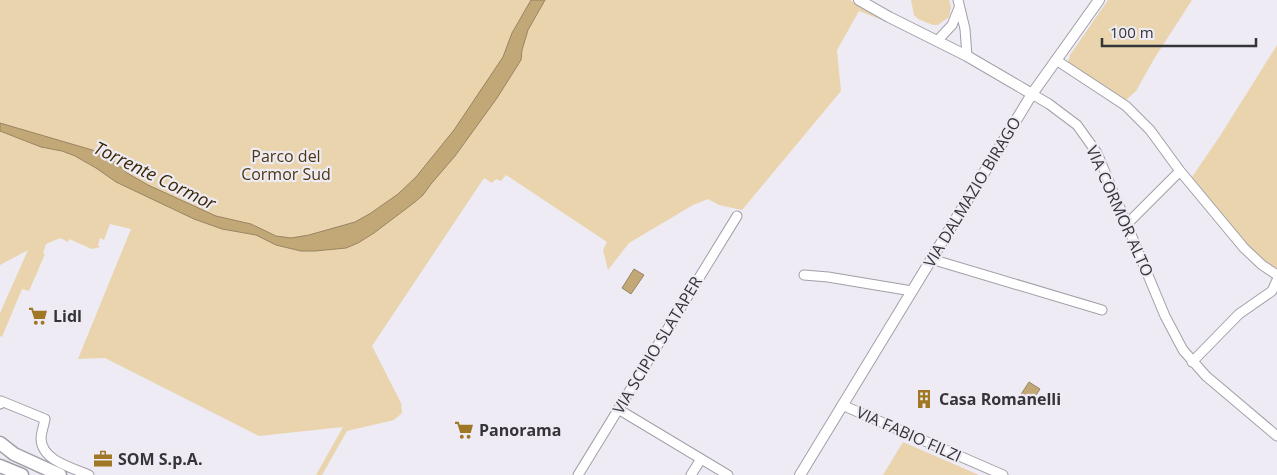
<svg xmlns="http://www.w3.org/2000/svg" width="1277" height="475" viewBox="0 0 1277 475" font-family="'Open Sans',sans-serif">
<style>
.green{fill:#e9d4ae}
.water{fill:#c2a777;stroke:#988464}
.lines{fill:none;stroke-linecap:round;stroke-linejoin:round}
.minor-casing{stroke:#a29fa8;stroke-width:11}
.tertiary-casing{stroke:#a29fa8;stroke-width:12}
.primary-casing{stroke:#a29fa8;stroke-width:15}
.minor{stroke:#fff;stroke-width:9}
.tertiary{stroke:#fff;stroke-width:10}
.primary{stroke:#fff;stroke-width:12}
.labels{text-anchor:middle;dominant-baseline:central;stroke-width:4.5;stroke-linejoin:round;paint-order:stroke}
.park-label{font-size:16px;fill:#4c3811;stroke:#eeebf4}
.street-label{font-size:16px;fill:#353438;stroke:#eeebf4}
.poi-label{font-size:16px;font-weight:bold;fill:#353438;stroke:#eeebf4;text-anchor:start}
.water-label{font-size:18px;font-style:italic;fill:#3a2700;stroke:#eeebf4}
</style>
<rect width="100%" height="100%" fill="#eeebf4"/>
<path class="green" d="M 0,0 L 850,0 L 887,22 L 859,11 L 837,50 L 841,91 L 742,210 L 719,205 L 708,199 L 693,205 L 629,243 L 608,270 L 603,250 L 607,242 L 506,175 L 501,181 L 496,179 L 492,183 L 484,178 L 372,346 L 401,403 L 402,413 L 394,420 L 347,431 L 322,475 L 316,475 L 343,427 L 259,436 L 105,358 L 78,359 L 131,229 L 110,224 L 104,240 L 100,238 L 98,245 L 100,247 L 92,249 L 69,239 L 68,242 L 60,238 L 46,244 L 43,253 L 45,254 L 29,291 L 22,289 L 2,337 L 0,336 L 0,313 L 28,250 L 0,265 Z
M 911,0 L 949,0 L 951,7 L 949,17 L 938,25 L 933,25 L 918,19 L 914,15 Z
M 1108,0 L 1192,0 L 1154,59 L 1136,91 L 1126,100 L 1123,100 L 1068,62 L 1070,55 Z
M 1277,45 L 1277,268 C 1257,265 1206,196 1192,177 L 1220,136 Z
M 903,442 L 979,475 L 883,475 Z"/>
<path class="water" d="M 531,0 L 545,0 L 528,30 L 522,50 L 521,60 L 497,98 L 455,156 L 431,184 L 423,195 L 415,202 L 374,233 L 358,243 L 346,248 L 315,251 L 301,251 L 276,245 L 256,235 L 222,229 L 194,219 L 116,182 L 96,168 L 75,156 L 62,151 L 41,147 L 0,131 L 0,123 L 99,152 L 111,158 L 127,173 L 148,185 L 216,216 L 251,224 L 276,236 L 291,238 L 309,235 L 355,222 L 371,213 L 398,194 L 416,177 L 454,130 L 503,57 L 512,33 Z
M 634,269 L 644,275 L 631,294 L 622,288 Z
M 1029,382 L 1040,389 L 1029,406 L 1018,399 Z"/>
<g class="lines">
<g class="minor-casing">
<path id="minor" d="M 958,0 L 965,29 L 967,56
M 937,41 L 952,25 L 959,8
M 1056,60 L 1126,106 L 1150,130 L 1180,171 L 1244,248 L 1262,265 L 1277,275
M 1032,94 L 1049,104 L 1077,125 L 1097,153 L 1165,316 L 1183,350 L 1206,376 L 1277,436
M 1127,224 L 1180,171
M 931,259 L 1102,310
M 804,275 L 828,277 L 912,291
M 1192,362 L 1239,314 L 1272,291 L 1277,280
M 0,404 L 1,401 L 45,419 C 44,425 41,433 41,439 C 42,461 73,468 89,475
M 842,405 L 1003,475
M 618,409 L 728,475
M 578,475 L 737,216
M 691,475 L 701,459"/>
</g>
<g class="tertiary-casing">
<path id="tertiary" d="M 859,0 L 889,17 L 967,56 L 1032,94
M 800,475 L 1032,94 L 1099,0"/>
</g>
<g class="primary-casing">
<path id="primary" d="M 0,443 L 14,454 L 60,475
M 0,466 L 22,475"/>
</g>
<use href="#minor" class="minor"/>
<use href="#tertiary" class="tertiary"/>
<use href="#primary" class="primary"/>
</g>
<defs>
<g id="supermarket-bare" transform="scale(1.5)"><path d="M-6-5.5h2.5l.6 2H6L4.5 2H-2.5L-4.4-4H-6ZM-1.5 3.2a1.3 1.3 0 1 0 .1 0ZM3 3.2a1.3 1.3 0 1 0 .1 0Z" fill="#9f7725" stroke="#eeebf4" stroke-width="2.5" paint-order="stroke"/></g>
<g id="building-bare" transform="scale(1.5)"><path d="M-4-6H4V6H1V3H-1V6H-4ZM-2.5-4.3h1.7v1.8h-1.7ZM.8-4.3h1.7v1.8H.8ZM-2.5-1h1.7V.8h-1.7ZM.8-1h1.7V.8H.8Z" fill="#9f7725" stroke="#eeebf4" stroke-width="2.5" paint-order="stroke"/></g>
<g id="office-bare" transform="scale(1.5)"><path d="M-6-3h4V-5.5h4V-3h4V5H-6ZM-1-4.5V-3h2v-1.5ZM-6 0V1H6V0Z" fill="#9f7725" stroke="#eeebf4" stroke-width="2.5" paint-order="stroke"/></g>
</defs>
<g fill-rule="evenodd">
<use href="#supermarket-bare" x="38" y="316"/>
<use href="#building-bare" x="924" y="399"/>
<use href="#supermarket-bare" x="464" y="430"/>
<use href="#office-bare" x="103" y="459"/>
</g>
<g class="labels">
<g class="park-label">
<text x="286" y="156">Parco del<tspan x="286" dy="18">Cormor Sud</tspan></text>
</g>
<g class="street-label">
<text transform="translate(972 192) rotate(-59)">VIA DALMAZIO BIRAGO</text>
<text transform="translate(1120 211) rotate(66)">VIA CORMOR ALTO</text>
<text transform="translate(657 345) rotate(-59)">VIA SCIPIO SLATAPER</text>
<text transform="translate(909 434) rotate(24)">VIA FABIO FILZI</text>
</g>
<g class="poi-label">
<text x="53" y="316">Lidl</text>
<text x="939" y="399">Casa Romanelli</text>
<text x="479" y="430">Panorama</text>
<text x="118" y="459">SOM S.p.A.</text>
</g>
<g class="water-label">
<text transform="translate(155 175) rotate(26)">Torrente Cormor</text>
</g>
</g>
<path d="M1102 38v8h154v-8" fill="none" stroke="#353438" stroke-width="2.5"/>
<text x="1110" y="38" font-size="15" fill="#353438" stroke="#eeebf4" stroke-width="4" paint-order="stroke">100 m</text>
</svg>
